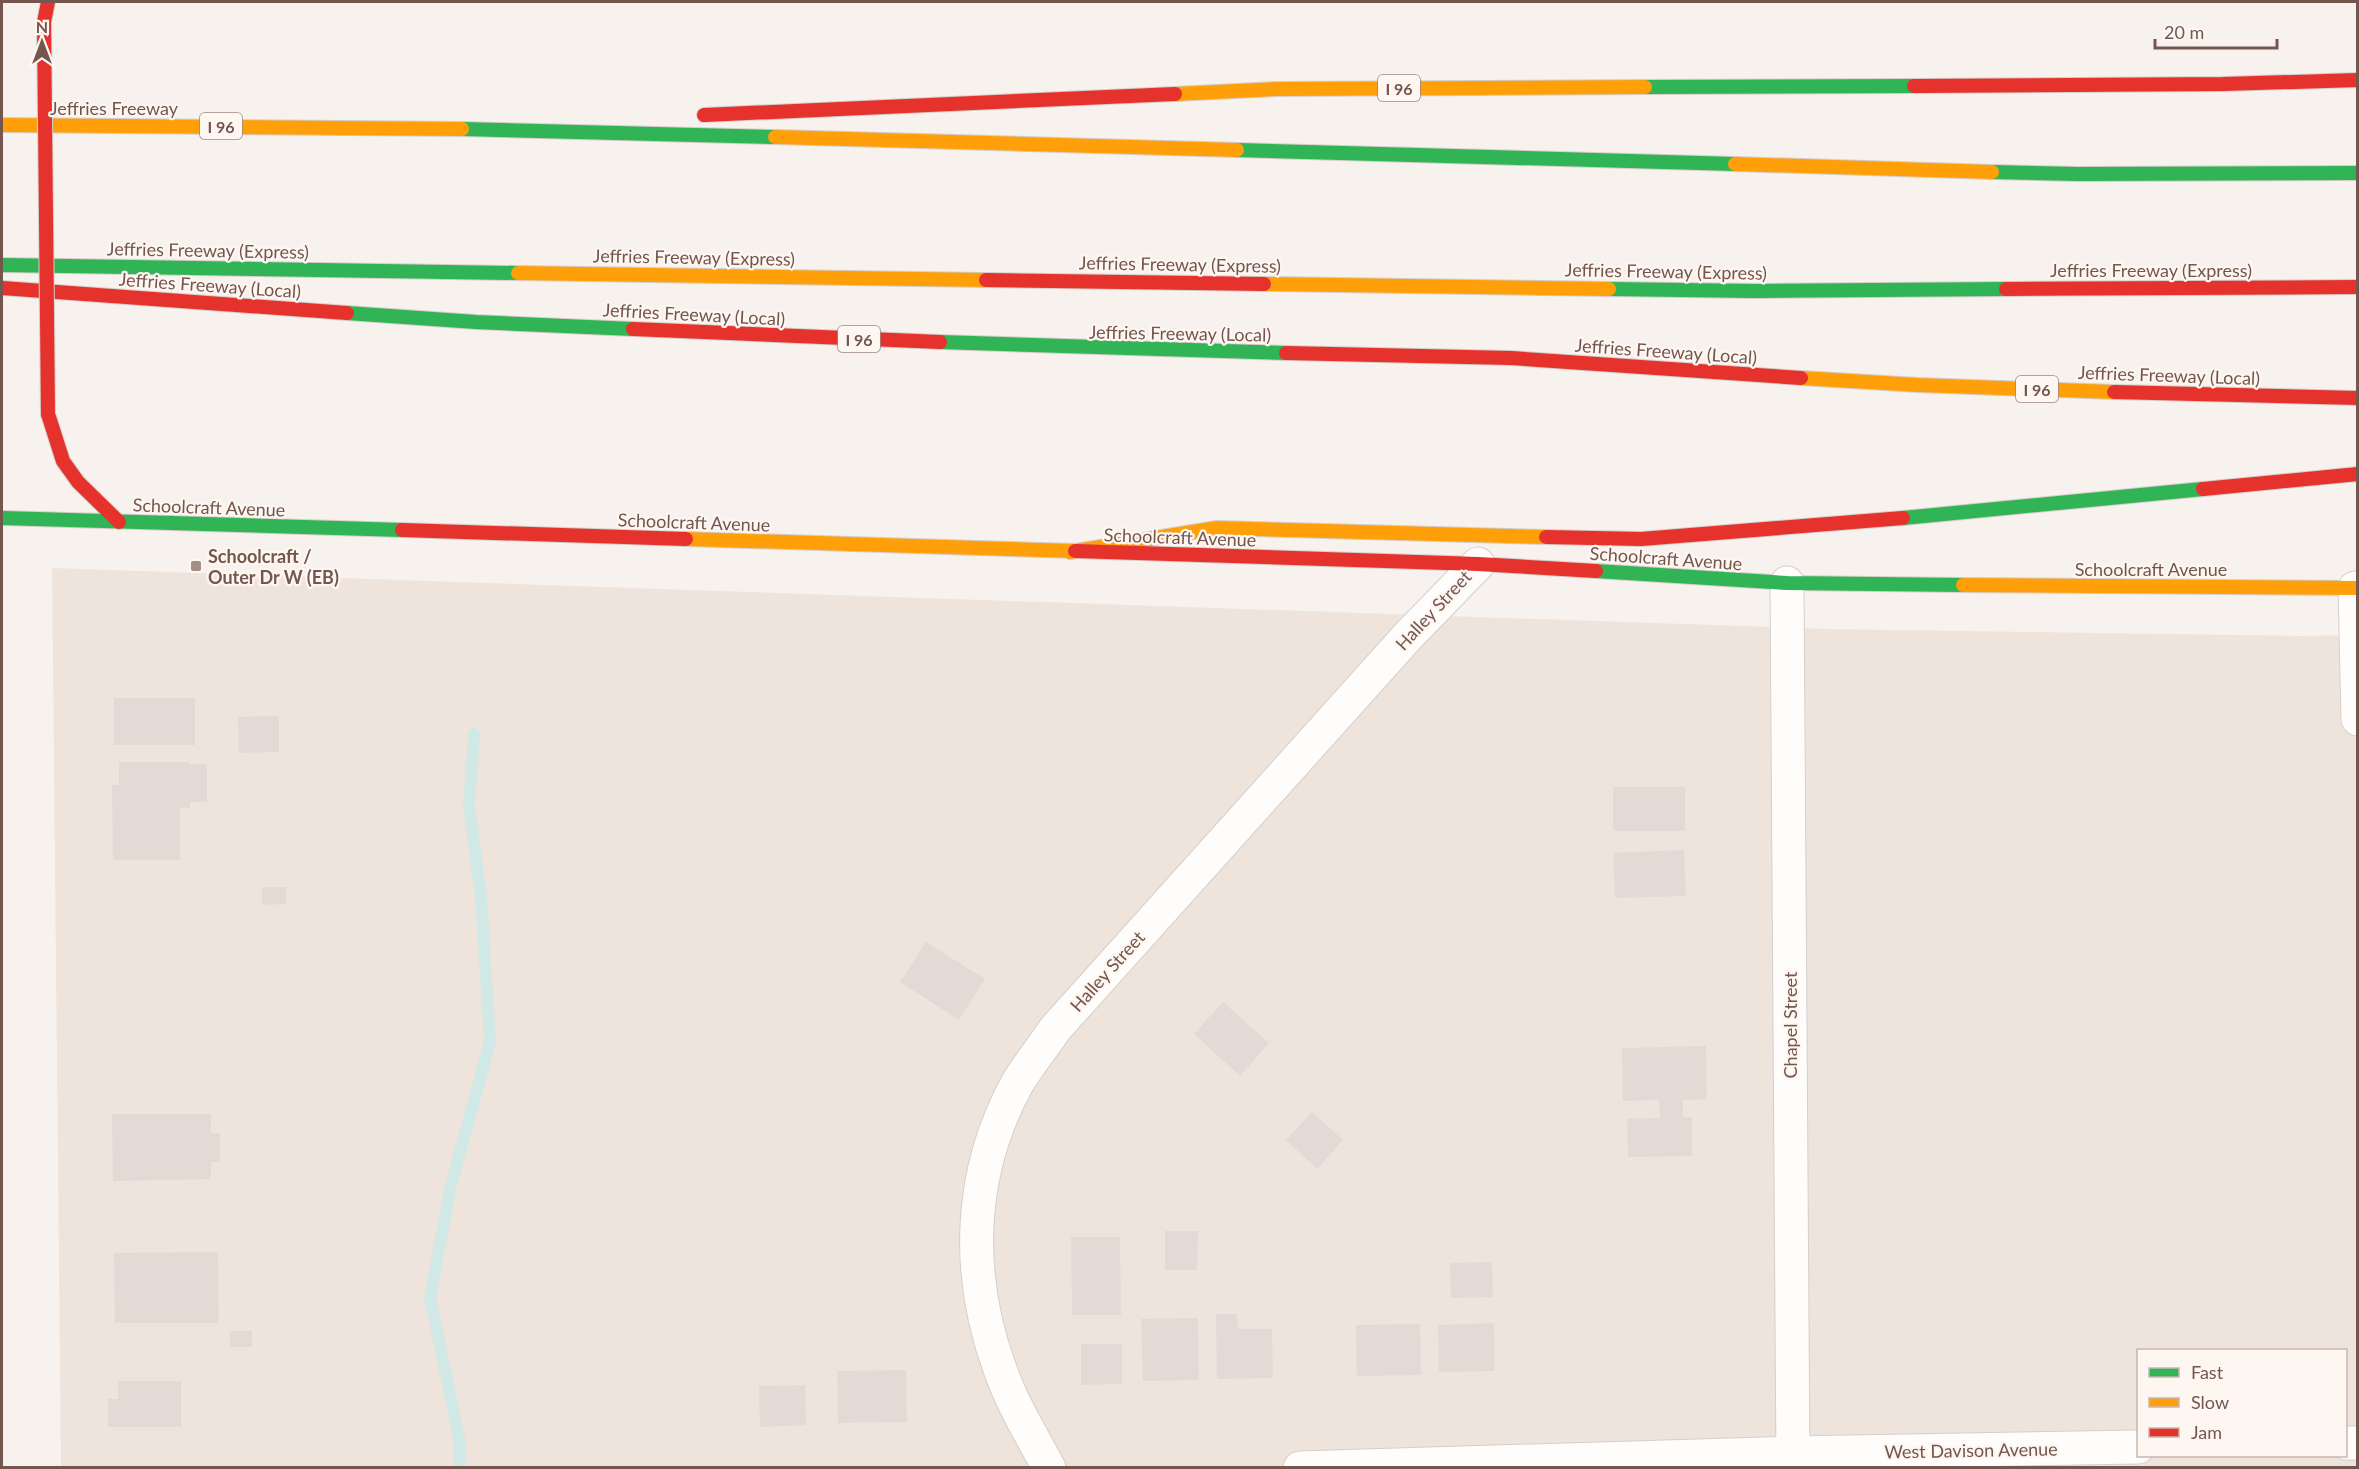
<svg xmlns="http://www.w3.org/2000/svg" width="2359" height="1469" viewBox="0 0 2359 1469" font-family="Lato,sans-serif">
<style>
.residential{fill:#efe4dc;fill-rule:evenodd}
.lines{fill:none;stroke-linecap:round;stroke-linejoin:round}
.stream{stroke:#d0e8e6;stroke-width:12}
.building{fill:#e3dad6}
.street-casing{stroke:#d6ceca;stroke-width:35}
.fast-casing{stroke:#d7ceca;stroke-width:16}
.slow-casing{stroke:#d7ceca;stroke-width:16}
.jam-casing{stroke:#d7ceca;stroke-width:16}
.street{stroke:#fefdfc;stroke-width:33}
.fast{stroke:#30b455;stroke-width:14}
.slow{stroke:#ff9f0a;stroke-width:14}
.jam{stroke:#e5322d;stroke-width:14}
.jam-bridge-casing{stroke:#d7ceca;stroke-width:16;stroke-linecap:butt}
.jam-bridge{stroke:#e5322d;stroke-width:14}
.poi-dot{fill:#a28d87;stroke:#fef6f1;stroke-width:2}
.labels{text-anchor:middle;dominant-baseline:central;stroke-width:4.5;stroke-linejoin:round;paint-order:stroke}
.shield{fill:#fef6f1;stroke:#9d8680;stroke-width:1.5}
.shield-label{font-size:16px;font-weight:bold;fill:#74564f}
.street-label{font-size:18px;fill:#74564f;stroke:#fef6f1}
.poi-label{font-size:18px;font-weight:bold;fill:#74564f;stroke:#fef6f1;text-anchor:start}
</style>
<rect width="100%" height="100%" fill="#f7f2ee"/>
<path class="residential" d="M 52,568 L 1828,629 L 2304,636 L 2357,635 L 2357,1467 L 61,1467 ZM 2138,1350 L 2346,1350 L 2346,1456 L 2138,1456 Z"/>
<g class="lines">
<path class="stream" d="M 459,1468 L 460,1443 L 430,1297 L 451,1185 L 490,1042 L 481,896 L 469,805 L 474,734"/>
</g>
<path class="building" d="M 114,698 L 195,698 L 195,745 L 114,745 Z
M 279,716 L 279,752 L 239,753 L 238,717 Z
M 119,762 L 190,762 L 190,764 L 207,764 L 207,802 L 190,802 L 190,808 L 180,808 L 180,860 L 113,860 L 112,785 L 119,785 Z
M 1613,787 L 1685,787 L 1685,831 L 1613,831 Z
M 1684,850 L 1686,896 L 1615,898 L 1613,853 Z
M 262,887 L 286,887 L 286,904 L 262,905 Z
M 926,942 L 985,979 L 959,1020 L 900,982 Z
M 1223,1002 L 1269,1043 L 1240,1076 L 1194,1034 Z
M 1706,1046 L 1707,1099 L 1683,1100 L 1683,1117 L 1692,1117 L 1692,1156 L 1628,1157 L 1627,1119 L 1660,1118 L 1659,1100 L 1623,1101 L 1622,1048 Z
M 1312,1112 L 1343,1140 L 1317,1169 L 1286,1140 Z
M 112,1114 L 211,1114 L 211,1133 L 220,1133 L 220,1162 L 211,1162 L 211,1179 L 113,1181 Z
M 1165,1231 L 1198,1231 L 1197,1270 L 1165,1270 Z
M 1071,1237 L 1120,1237 L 1121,1315 L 1072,1315 Z
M 218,1252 L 219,1323 L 115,1323 L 114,1253 Z
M 1492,1262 L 1493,1297 L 1451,1298 L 1450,1263 Z
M 1216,1314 L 1237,1314 L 1238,1329 L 1272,1329 L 1273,1378 L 1217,1379 Z
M 1198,1318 L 1199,1380 L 1143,1381 L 1141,1319 Z
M 1494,1323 L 1495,1371 L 1439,1372 L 1438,1325 Z
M 1420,1324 L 1421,1375 L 1357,1376 L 1356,1325 Z
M 230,1331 L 252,1331 L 252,1347 L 230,1347 Z
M 1081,1344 L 1122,1344 L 1122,1384 L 1081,1385 Z
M 906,1370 L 907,1422 L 838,1423 L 837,1371 Z
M 118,1381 L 181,1381 L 181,1427 L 108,1427 L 108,1399 L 118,1399 Z
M 805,1385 L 806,1425 L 760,1427 L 759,1386 Z"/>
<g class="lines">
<g class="street-casing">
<path id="street" d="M 1787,583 L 1793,1468
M 2355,588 L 2358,719
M 2346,1443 L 2358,1443
M 1049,1468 C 1032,1436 1012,1404 1000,1369 C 965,1274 968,1172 1018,1082 C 1029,1064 1043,1047 1055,1029 L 1408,636 L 1478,564
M 1300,1468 L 1793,1453 L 2138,1447"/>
</g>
<g class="fast-casing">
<path id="fast" d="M 1645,87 L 1914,86
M 462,129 L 775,137
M 1237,150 L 1735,164
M 1992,172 L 2078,174 L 2358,173
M 2,265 L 518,273
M 1609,289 L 1754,291 L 2006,289
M 347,313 L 476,322 L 633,329
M 940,342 L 1286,353
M 2,518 L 402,530
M 1903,518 L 2203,489
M 1596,571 L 1787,583 L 1963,585"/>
</g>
<g class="slow-casing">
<path id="slow" d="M 1175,94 L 1277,89 L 1645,87
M 2,125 L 462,129
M 775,137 L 1237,150
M 1735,164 L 1992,172
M 518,273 L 986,280
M 1264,284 L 1609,289
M 1801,378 L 1918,385 L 2114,392
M 686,539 L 1075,551
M 1070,552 L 1217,528 L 1546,537
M 1963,585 L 2358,588"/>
</g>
<g class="jam-casing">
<path id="jam" d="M 1914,86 L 2223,84 L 2358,80
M 704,115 L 1175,94
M 986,280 L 1264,284
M 2,288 L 347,313
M 2006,289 L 2358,287
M 633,329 L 940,342
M 1286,353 L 1511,358 L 1801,378
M 2114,392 L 2358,398
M 48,414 L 63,461 L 78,482 L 119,522
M 2203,489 L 2358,474
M 402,530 L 686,539
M 1546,537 L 1641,539 L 1903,518
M 1075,551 L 1478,564 L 1596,571"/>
</g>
<use href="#street" class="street"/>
<use href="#fast" class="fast"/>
<use href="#slow" class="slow"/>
<use href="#jam" class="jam"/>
<g class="jam-bridge-casing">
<path id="jam-bridge" d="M 48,2 L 44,22 L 48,414"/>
</g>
<use href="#jam-bridge" class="jam-bridge"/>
</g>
<rect class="poi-dot" x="190" y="560" width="12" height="12" rx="3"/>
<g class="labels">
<g class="shield">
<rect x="1378" y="75" width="42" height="26" rx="4.5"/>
<rect x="200" y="113" width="42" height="26" rx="4.5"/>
<rect x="838" y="326" width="42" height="26" rx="4.5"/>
<rect x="2016" y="376" width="42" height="26" rx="4.5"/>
</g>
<g class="shield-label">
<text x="1399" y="88">I 96</text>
<text x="221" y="126">I 96</text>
<text x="859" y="339">I 96</text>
<text x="2037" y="389">I 96</text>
</g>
<g class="street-label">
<text x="114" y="108">Jeffries Freeway</text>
<text transform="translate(208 250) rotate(1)">Jeffries Freeway (Express)</text>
<text transform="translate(694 257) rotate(1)">Jeffries Freeway (Express)</text>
<text transform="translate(1180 264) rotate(1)">Jeffries Freeway (Express)</text>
<text x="2151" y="270">Jeffries Freeway (Express)</text>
<text transform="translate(1666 271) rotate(1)">Jeffries Freeway (Express)</text>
<text transform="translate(210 285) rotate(4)">Jeffries Freeway (Local)</text>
<text transform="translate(694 314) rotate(3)">Jeffries Freeway (Local)</text>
<text transform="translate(1180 333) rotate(1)">Jeffries Freeway (Local)</text>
<text transform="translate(1666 351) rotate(4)">Jeffries Freeway (Local)</text>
<text transform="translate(2169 375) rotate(2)">Jeffries Freeway (Local)</text>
<text transform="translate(209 507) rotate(2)">Schoolcraft Avenue</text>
<text transform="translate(694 522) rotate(2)">Schoolcraft Avenue</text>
<text transform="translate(1180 537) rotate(2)">Schoolcraft Avenue</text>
<text transform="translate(1666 558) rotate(4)">Schoolcraft Avenue</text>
<text x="2151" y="569">Schoolcraft Avenue</text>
<text transform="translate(1433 610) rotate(-47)">Halley Street</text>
<text transform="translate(1107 971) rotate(-48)">Halley Street</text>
<text transform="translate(1790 1025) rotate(-90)">Chapel Street</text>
<text transform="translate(1971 1450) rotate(-1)">West Davison Avenue</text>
</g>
<g class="poi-label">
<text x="208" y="556">Schoolcraft /<tspan x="208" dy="21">Outer Dr W (EB)</tspan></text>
</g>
</g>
<rect width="2359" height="1469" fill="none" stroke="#74564f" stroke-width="6"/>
<rect x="2137" y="1349" width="210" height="108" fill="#fef6f1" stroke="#c7b6b0" stroke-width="1.5"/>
<rect x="2149" y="1368" width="30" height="9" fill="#30b455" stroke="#c7b6b0" stroke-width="1.5"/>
<text x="2191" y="1379" font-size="18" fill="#74564f">Fast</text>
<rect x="2149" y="1398" width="30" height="9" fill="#ff9f0a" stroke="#c7b6b0" stroke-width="1.5"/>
<text x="2191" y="1409" font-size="18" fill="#74564f">Slow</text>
<rect x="2149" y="1428" width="30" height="9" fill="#e5322d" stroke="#c7b6b0" stroke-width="1.5"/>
<text x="2191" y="1439" font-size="18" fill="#74564f">Jam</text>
<g transform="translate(42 42)" stroke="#fef6f1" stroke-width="4.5" paint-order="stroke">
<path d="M0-4.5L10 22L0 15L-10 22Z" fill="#74564f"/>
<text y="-9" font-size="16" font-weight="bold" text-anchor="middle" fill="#74564f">N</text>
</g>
<path d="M2155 39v9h122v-9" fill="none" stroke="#74564f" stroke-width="3"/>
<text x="2164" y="39" font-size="18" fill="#74564f" stroke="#fef6f1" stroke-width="4.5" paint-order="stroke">20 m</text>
</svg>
